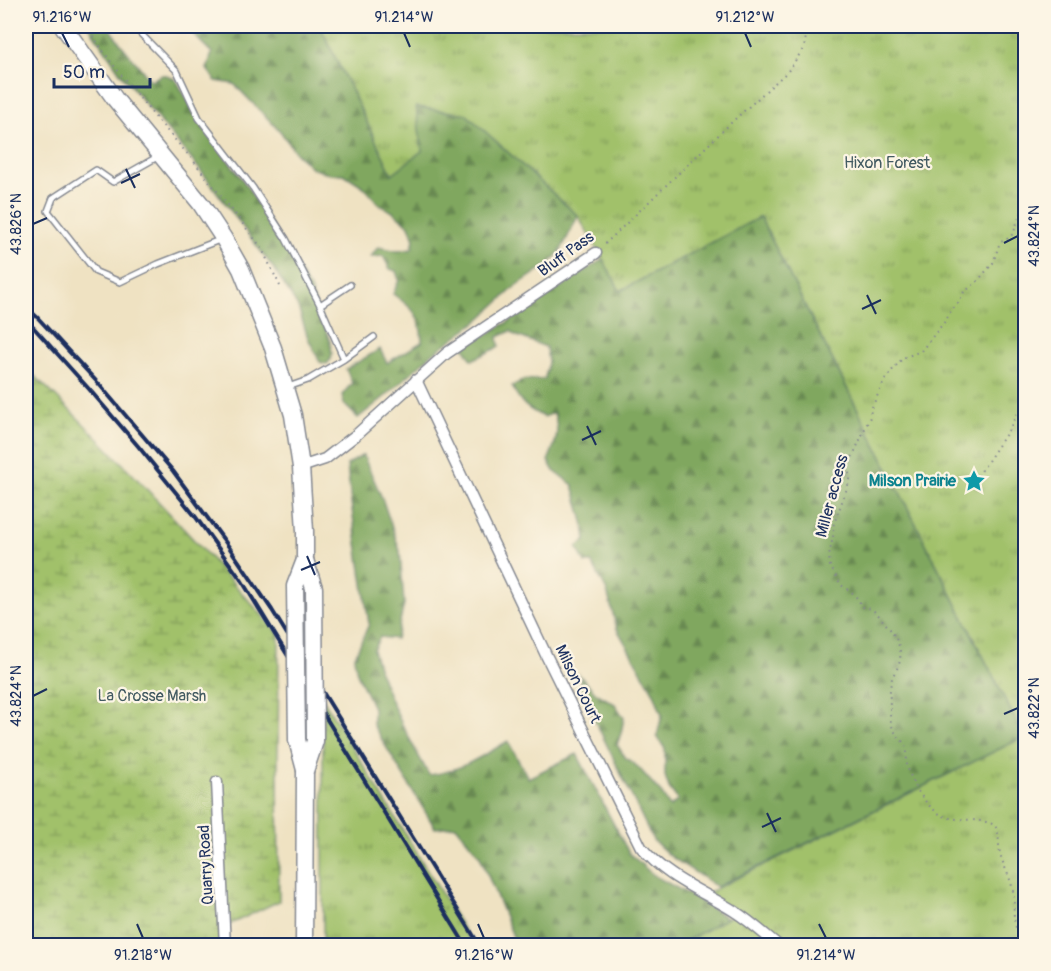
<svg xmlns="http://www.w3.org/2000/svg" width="1051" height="971" viewBox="0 0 1051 971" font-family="Pangolin,sans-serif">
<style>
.grass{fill:url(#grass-tufts);stroke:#5e7864;stroke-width:1.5}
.forest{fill:url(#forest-firs);stroke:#4e6b5e;stroke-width:1.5}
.wetland{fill:url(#wetland-marsh);stroke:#5e7864;stroke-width:1.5}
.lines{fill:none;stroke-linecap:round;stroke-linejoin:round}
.service-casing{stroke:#858890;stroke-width:8}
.minor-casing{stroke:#858890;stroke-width:13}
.primary-casing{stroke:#858890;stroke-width:19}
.path{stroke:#858890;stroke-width:2;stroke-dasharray:1.5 4.5;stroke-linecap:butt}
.service{stroke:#fff;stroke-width:5}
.minor{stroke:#fff;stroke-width:10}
.primary{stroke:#fff;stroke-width:16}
.rail{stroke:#1b2f5e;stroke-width:4}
.primary-bridge-casing{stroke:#858890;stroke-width:19;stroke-linecap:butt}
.primary-bridge{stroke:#fff;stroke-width:16}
.ticks{fill:none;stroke:#1b2f5e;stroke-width:2}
.labels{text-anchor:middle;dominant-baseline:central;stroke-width:4.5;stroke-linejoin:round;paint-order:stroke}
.park-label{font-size:16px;fill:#435b62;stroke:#fcf5e5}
.street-label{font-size:16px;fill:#1b2f5e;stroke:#fcf5e5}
.culture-label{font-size:16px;font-weight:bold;fill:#0d838f;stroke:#fcf5e5;text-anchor:end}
.neatline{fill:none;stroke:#1b2f5e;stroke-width:2}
.ticks-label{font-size:15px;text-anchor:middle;fill:#1b2f5e}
</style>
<defs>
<pattern id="grass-tufts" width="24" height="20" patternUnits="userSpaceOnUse" patternTransform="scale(1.5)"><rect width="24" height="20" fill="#a1c16a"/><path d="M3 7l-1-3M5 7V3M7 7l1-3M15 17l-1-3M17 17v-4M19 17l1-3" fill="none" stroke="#829d5a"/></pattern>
<pattern id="forest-firs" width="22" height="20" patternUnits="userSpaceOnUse" patternTransform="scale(1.5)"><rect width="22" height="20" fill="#80a75e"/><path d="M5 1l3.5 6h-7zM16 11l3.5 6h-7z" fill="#688851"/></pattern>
<pattern id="wetland-marsh" width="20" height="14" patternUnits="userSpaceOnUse" patternTransform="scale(1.5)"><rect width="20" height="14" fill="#a1c16a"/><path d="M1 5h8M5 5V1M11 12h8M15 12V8" fill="none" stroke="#829d5a"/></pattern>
</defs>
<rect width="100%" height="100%" fill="#fcf5e5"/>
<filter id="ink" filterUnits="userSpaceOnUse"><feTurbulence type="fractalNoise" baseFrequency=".0167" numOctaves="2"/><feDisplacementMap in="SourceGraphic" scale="12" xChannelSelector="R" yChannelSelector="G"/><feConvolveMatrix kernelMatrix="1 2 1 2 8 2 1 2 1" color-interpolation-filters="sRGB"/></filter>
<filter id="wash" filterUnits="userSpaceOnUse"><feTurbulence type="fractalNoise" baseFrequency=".008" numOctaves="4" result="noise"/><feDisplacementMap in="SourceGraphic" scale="24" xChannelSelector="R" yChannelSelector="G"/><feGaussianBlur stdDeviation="1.35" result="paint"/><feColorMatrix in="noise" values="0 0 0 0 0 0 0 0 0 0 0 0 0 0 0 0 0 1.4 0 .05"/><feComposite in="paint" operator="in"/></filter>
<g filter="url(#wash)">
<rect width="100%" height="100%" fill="#efe2c2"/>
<path class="grass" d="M 320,26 L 1025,26 L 1025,945 L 679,945 L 736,913 L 705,894 L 1024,737 L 760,217 L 620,291 L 578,216 L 422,151 L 392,175 Z
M 323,699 L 473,945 L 323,945 Z"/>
<path class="forest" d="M 89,26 L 109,26 L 120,43 L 151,81 C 162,74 164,72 176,80 L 202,125 L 242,179 L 261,208 L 310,289 L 330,341 L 332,353 L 331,359 L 327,364 L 320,362 L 308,338 L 298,307 L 274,269 L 205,176 L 121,74 Z
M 185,26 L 320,26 L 392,174 L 422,151 L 416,107 L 466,114 L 578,216 L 561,250 L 549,264 L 516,286 L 479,320 L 432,354 L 388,394 L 358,418 L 344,404 L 342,395 L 352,383 L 346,369 L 380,349 L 387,363 L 422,342 C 421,315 414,309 393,294 L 399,280 L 396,271 L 390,269 L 383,256 L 371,257 L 378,247 L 398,251 L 412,249 L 414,239 L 409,225 L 393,212 L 379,204 L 364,187 L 344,174 L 330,174 L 312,168 L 296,153 L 280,131 L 234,84 L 216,81 L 207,69 L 212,53 Z
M 760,217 L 1024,737 L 717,887 L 670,856 L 653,840 L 583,696 L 579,675 L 596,693 L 615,704 L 624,718 L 621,733 L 617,745 L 625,757 L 638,767 L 662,794 L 670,807 L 678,800 L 669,788 L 665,776 L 665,749 L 657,736 L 662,715 L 654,693 L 617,629 L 607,591 L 592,563 L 585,563 L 577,547 L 586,540 L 584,525 L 573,485 L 554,471 L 548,461 C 556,442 560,433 554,413 L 544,417 C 527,409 520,403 512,386 L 523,380 L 545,379 L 548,362 L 546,347 L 515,335 L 511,331 L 498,337 L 499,347 L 472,360 L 464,347 L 510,321 L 603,259 L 620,291 Z
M 363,455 L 382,498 L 400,551 L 404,604 L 396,639 L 380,637 L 373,650 C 385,695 407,735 429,775 C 458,772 483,756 508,741 L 528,778 L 577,754 L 629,853 L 653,875 L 695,898 L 727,918 L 679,945 L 514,945 L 514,939 L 480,856 L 456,826 L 435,828 L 373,725 L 373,708 L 357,673 L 354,658 L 369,624 L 351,503 L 347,465 Z"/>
<path class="wetland" d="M 26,368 C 115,451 197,543 279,634 L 278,757 L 279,901 L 220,929 L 220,945 L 26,945 Z"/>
</g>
<g filter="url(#ink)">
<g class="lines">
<g class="service-casing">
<path id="service" d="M 139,32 L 177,71 L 199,118 L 253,188 L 286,239 L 320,305 L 344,359 L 308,380 L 288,387
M 159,156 L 113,182 L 96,170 L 53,198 L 48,211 L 96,272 L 120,282 L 158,264 L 222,239
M 320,305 L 350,285
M 344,359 L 374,337"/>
</g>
<g class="minor-casing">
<path id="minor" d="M 416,380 L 547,657 L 641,847 C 665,877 702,891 734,911 C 750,921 764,934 779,946
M 301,467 L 325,459 L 356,435 L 447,353 L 596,253
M 217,782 L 225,946"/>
</g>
<g class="primary-casing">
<path id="primary" d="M 63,26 L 115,99 L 201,204 L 224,239 L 241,269 L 273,348 L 293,415 L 301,467 L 305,531 L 305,560
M 304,946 L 305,771"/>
</g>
<path class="path" d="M 86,26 L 111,62 L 155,117 L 192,159 L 261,247 L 280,286
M 1026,208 C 1012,220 1021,236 1000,242 L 993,263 L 976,283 L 964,292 L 959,302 L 952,309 L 946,320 L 921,351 L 903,358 L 894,368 L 885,380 L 871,409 L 870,417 L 848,467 L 850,480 L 833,526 L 834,532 L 829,556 L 830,566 L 841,585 L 854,594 L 863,607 C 873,608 878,614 884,622 C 895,634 905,650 898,667 C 895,672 892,676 891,683 C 889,692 890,701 890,710 C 890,717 891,727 895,732 C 898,738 903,740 906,747 C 908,752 906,759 907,764 C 911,784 927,810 946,817 C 958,821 987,818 995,826 C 1000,832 998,845 1000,853 C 1003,866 1011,878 1013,891 C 1015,904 1012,915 1016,927 L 1026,926
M 605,244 L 733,121 L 788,71 L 804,48 L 807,31 L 804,26
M 978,476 L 1010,428 L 1017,413 L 1026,407
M 1026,779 C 1021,790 1020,800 1026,810"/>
<use href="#service" class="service"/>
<use href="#minor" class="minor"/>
<use href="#primary" class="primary"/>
<path class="rail" d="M 26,307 L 38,318 L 98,383 L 173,471 L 229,547 L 272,610 L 480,946
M 26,321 L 34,328 L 89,389 L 138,446 L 195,516 L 242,581 L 466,946"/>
<g class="primary-bridge-casing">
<path id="primary-bridge" d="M 305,560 L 314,588 L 315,741 L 305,771
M 305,770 L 297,740 L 295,586 L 305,560"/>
</g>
<use href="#primary-bridge" class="primary-bridge"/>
</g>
</g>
<path class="ticks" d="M 62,33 L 69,47M 404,33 L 410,47M 745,33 L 751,47M 126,169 L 135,188M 121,183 L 140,174M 33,224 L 47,218M 1004,243 L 1018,236M 867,295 L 876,314M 862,309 L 881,300M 587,426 L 596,445M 582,440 L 601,431M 307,556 L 315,575M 301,570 L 320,562M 33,696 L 47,689M 1004,714 L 1018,708M 767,813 L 776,832M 762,827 L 781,818M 137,924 L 143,938M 478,924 L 484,938M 819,924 L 826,938"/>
<defs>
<g id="sight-bare" transform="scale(1.8)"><path d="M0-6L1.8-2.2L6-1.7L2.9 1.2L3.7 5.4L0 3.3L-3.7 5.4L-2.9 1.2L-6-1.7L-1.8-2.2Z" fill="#0f9aa8" stroke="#fcf5e5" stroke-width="2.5" paint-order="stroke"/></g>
</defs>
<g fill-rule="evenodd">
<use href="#sight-bare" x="974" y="481"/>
</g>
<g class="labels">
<g class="park-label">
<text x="887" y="163">Hixon Forest</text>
<text x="152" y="696">La Crosse Marsh</text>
</g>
<g class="street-label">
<text transform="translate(566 254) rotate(-36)">Bluff Pass</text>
<text transform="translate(832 496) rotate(-75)">Miller access</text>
<text transform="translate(578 684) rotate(64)">Milson Court</text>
<text transform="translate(206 865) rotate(-93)">Quarry Road</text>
</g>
<g class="culture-label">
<text x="956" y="481">Milson Prairie</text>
</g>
</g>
<rect width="1051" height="971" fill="none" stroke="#fcf5e5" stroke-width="66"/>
<path d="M54 78v9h96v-9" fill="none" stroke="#1b2f5e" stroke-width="3"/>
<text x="63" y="78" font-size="18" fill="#1b2f5e" stroke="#fcf5e5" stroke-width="4.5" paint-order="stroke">50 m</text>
<rect x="33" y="33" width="985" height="905" class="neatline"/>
<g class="ticks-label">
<text x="62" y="22">91.216°W</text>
<text x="404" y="22">91.214°W</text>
<text x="745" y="22">91.212°W</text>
<text transform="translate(16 224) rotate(-90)" y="5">43.826°N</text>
<text transform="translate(1034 236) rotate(-90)" y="5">43.824°N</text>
<text transform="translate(16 696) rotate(-90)" y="5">43.824°N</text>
<text transform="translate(1034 708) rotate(-90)" y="5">43.822°N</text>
<text x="143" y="960">91.218°W</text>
<text x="484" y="960">91.216°W</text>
<text x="826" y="960">91.214°W</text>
</g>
</svg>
